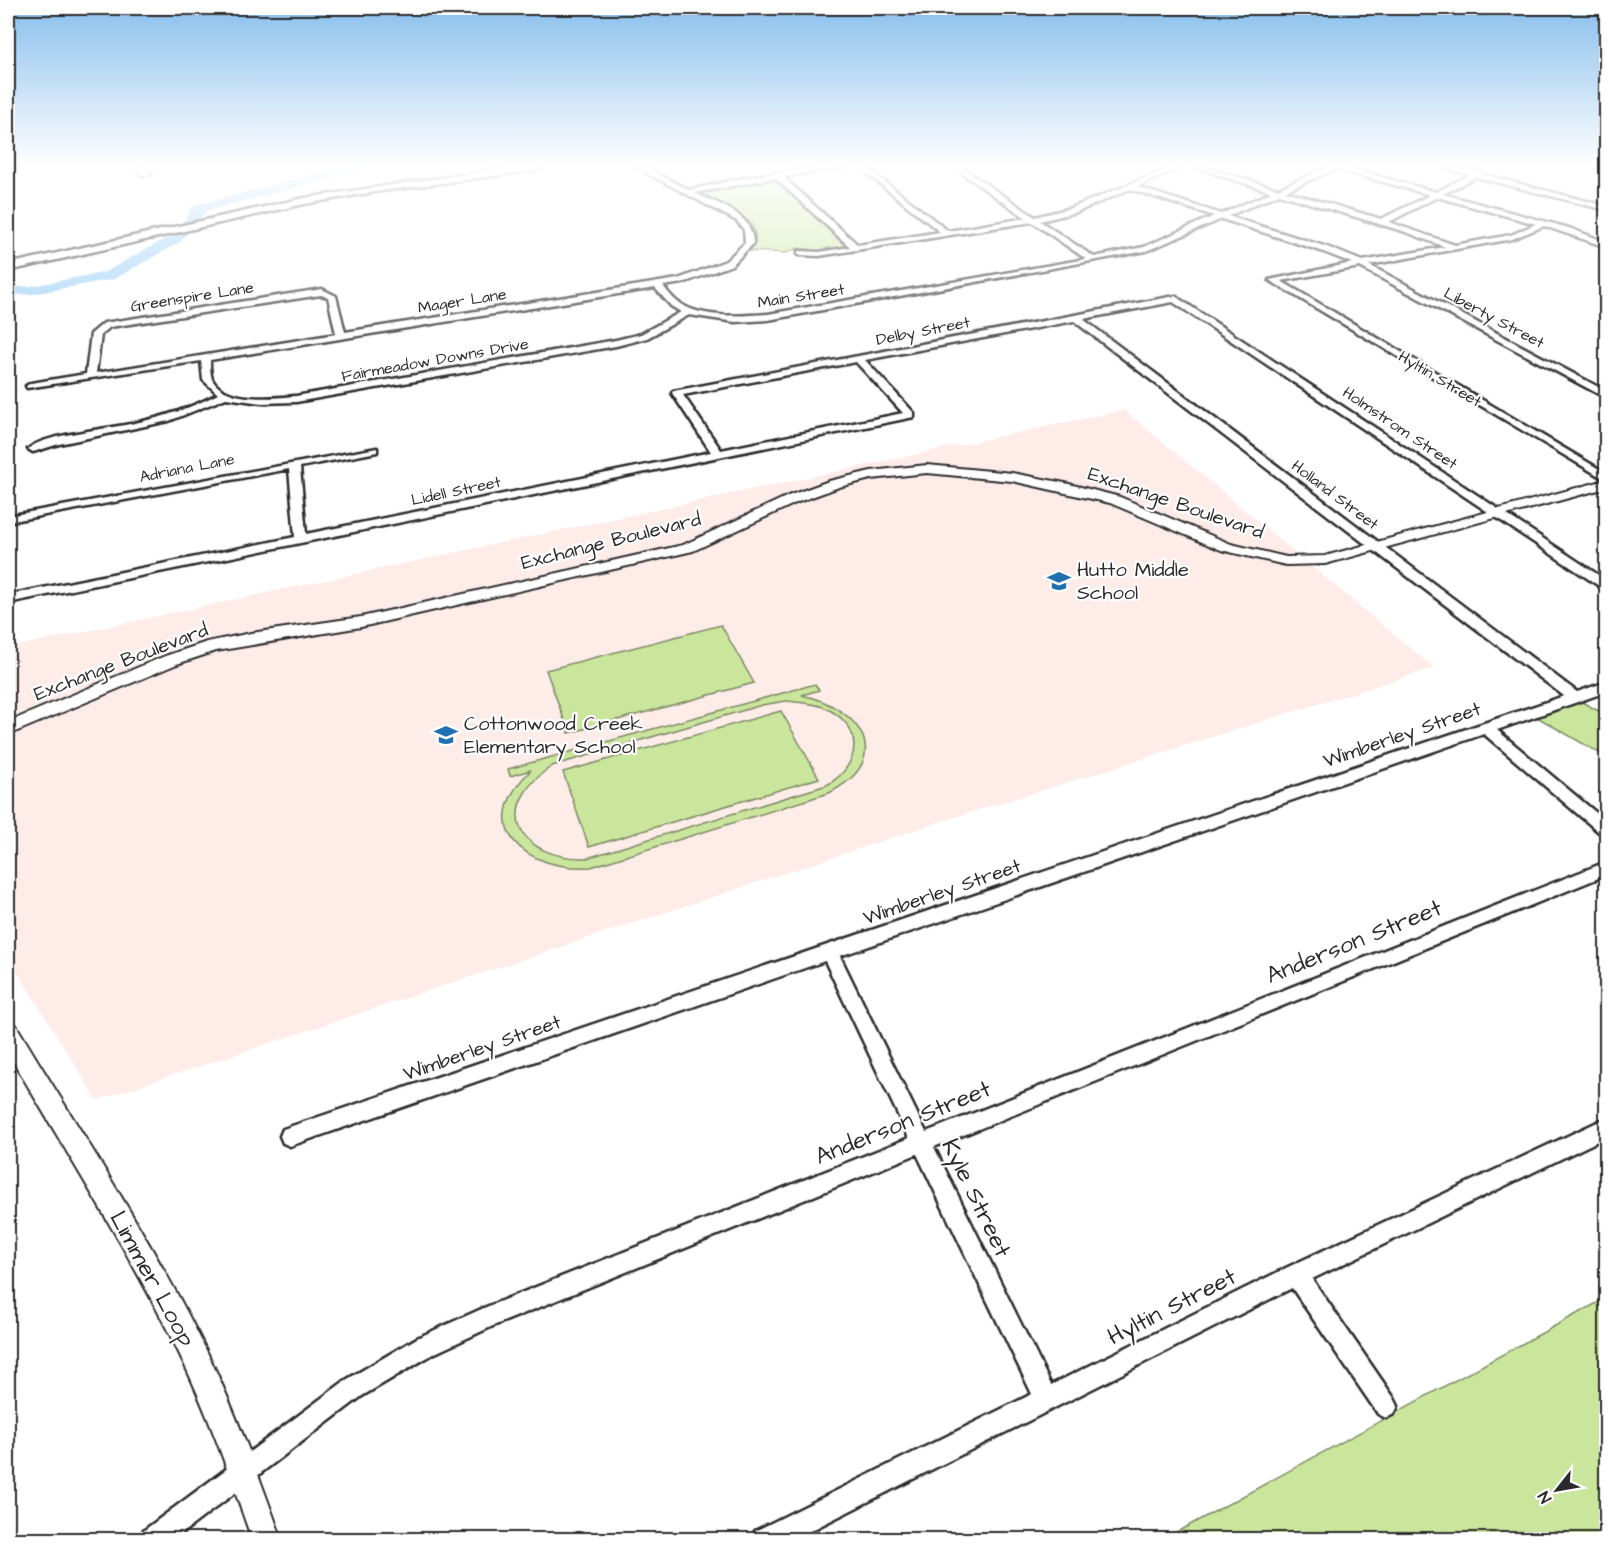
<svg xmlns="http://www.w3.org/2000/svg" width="1614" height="1547" viewBox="0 0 1614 1547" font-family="'Architects Daughter',sans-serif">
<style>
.built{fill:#feece9}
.green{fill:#cae59c;stroke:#7a8864;stroke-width:1.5;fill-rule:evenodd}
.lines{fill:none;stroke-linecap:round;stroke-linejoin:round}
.river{fill:#96cdf5;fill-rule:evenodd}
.minor-casing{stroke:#2b2b2b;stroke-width:5}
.tertiary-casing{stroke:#2b2b2b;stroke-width:4}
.secondary-casing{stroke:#2b2b2b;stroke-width:5}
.minor{fill:#fff;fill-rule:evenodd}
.tertiary{fill:#fff;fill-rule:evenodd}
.secondary{fill:#fff;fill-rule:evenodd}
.labels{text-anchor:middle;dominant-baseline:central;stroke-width:4.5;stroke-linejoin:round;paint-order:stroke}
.far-street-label{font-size:16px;fill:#2b2b2b;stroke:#fff}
.street-label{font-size:20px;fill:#2b2b2b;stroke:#fff}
.poi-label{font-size:20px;fill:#2b2b2b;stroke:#fff;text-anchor:start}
.near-street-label{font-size:24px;fill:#2b2b2b;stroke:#fff}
</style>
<rect width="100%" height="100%" fill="#fff"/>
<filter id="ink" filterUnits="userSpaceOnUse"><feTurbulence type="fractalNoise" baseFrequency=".0167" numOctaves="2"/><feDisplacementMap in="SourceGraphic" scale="12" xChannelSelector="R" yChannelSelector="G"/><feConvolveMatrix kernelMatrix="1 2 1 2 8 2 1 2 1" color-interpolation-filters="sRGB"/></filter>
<g filter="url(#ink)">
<path class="built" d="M 1124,410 L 1434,668 L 940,822 L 97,1100 L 8,957 L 8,648 Z"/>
<path class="green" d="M 768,179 L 777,182 L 845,246 L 823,251 L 798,248 L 786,253 L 750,251 C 773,215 717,209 699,193 L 730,185 Z
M 721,625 L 754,683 L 569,733 L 546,670 Z
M 815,684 L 819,690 L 802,695 C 861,708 896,759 829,793 L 591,867 C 526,871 472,828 531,770 L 510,776 L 508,769 ZM 786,701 C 798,702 811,703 823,707 C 864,724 863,764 827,785 L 587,858 C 519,860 490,808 552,766 L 762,705 Z
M 1580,701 L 1606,715 L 1606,757 L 1535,716 Z
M 781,711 L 819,778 L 589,847 L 563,772 Z
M 1606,1298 L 1606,1539 L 1164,1539 Z"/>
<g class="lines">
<path class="river" d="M 340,167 L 364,167 L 362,170 L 206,211 L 180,242 L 114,279 L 32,294 L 8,295 L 8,287 L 32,286 L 105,272 L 170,236 L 188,216 L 190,209 L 196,205 Z"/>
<g class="minor-casing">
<path id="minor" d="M 137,167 L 145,167 L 151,174 L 144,176 L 139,171 Z
M 636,167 L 645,167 L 689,190 C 740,178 794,167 846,167 L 783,177 L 858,245 L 940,232 L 859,167 L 866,167 L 948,231 L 1026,218 L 953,167 L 961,167 L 1035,217 L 1071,208 L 1172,167 L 1181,167 L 1137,187 L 1221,214 L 1272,192 L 1194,167 L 1205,167 L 1278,189 L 1328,167 L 1346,167 L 1436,192 L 1469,175 L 1444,167 L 1481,171 L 1481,174 L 1606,206 L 1606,210 L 1476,177 L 1443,194 L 1569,228 L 1606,242 L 1606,247 L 1544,226 L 1512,239 L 1369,265 L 1606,391 L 1606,398 L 1360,267 L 1281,281 L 1606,473 L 1606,480 L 1269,280 L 1352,263 L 1321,251 L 1222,219 L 1146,251 L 768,320 L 735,322 L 689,315 L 647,338 L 616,346 L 296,402 L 261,403 L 226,398 L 169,421 L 59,444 L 33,452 L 28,449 C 44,434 110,429 135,423 C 164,417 191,408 218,394 L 203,380 L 201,361 L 27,388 L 26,386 L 31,383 L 86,374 L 91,334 L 104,323 L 322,289 L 336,296 L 345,332 L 678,279 L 726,261 L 745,243 L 744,230 L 737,221 ZM 1336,169 L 1430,195 L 1381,219 L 1285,191 ZM 775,178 L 850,247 L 819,252 L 801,251 L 798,251 L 798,255 L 819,256 L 1032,222 L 1086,259 L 768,314 C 741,316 703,319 679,303 C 673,299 668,292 663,286 L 683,283 L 732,265 L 753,244 C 754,213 717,204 695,193 ZM 1130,189 L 1214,216 L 1144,247 L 1094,257 L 1040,221 L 1077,212 ZM 1279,194 L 1406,232 L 1445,247 L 1362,261 L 1327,247 L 1228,216 ZM 1437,197 L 1536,224 L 1511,235 L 1455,245 L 1389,222 ZM 655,288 L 671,306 L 681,312 L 641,334 L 616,340 L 296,396 C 274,398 224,403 212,379 C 210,373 210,366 210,360 ZM 321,295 L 328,297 L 336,334 L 96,373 L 101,335 L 110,327 Z
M 1175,296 L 1606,580 L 1606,589 L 1602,588 L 1173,302 L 1083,319 L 1577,692 L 1606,682 L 1606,692 L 1497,730 L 1606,821 L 1606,835 L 1600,833 L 1484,734 L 840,956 L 926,1132 L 1606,862 L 1606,875 L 934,1147 L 1051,1385 L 1288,1267 L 1606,1118 L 1606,1137 L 1312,1279 L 1394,1398 L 1398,1406 L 1394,1414 L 1386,1418 L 1378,1414 L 1292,1288 L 792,1540 L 752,1540 L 755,1531 L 1032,1394 L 917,1154 L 493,1326 L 433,1354 L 362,1396 L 173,1540 L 140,1540 L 143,1531 L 346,1380 L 417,1338 L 486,1307 L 909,1138 L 825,961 L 290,1146 L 283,1143 L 280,1136 L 283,1129 L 1564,696 L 1074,321 L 865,360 L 914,413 L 914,417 L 8,603 L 8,595 L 295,537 L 289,469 L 8,522 L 8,516 L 377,448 L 377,452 L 300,467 L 306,534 L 711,452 L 672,393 L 673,391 ZM 856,362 L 903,413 L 721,450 L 683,395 Z"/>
</g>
<g class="tertiary-casing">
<path id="tertiary" d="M 927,465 L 1012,473 L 1065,483 L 1120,497 L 1231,544 L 1286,557 L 1325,556 L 1606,480 L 1606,488 L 1325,564 L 1286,565 L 1221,550 L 1110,503 L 1012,481 L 927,473 L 871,479 L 839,487 L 798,502 L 693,551 L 361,627 L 216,651 L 177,664 L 8,735 L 8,722 L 165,656 L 207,642 L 251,633 L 361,617 L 683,545 L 788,496 L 829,481 L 871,471 Z
M 8,1022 L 16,1025 C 77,1127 144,1227 198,1334 C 231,1398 257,1471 282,1540 L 252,1540 C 230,1477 208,1412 179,1353 C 128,1249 65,1151 8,1052 Z"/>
</g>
<g class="secondary-casing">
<path id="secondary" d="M 515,167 L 543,167 L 538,170 L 374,192 L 304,204 L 8,271 L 8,264 L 304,198 Z"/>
</g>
<use href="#minor" class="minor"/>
<use href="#tertiary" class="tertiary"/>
<use href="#secondary" class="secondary"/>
</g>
</g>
<linearGradient id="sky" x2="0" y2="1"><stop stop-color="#87beed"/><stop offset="0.43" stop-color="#fff"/><stop offset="1" stop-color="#fff" stop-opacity="0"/></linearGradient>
<rect width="1614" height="384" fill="url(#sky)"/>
<defs>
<g id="school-bare" transform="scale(1.8)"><path d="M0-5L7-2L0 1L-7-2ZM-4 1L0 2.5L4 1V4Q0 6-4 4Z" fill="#1f6fb2" stroke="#fff" stroke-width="2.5" paint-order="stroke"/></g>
</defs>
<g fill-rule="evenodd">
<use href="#school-bare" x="1059" y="581"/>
<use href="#school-bare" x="446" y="735"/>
</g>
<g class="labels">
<g class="far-street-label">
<text transform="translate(801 296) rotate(-9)">Main Street</text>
<text transform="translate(192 297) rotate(-9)">Greenspire Lane</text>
<text transform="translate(462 301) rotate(-9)">Mager Lane</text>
<text transform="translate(1494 318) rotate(28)">Liberty Street</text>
<text transform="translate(923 331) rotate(-11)">Delby Street</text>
<text transform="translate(435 360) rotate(-10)">Fairmeadow Downs Drive</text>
<text transform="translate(1440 379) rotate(31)">Hyltin Street</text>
<text transform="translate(1400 428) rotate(34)">Holmstrom Street</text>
<text transform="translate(187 468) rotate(-11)">Adriana Lane</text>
<text transform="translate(456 491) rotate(-12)">Lidell Street</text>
<text transform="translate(1335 495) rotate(37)">Holland Street</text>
</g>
<g class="street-label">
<text transform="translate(1176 503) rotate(19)">Exchange Boulevard</text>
<text transform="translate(611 541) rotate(-14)">Exchange Boulevard</text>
<text transform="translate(121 662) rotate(-21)">Exchange Boulevard</text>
<text transform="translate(1402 735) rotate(-19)">Wimberley Street</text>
<text transform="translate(942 892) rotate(-19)">Wimberley Street</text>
<text transform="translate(482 1048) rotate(-19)">Wimberley Street</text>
</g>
<g class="poi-label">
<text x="1077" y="570">Hutto Middle<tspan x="1077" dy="23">School</tspan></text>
<text x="464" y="724">Cottonwood Creek<tspan x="464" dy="23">Elementary School</tspan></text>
</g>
<g class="near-street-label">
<text transform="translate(1354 942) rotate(-22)">Anderson Street</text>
<text transform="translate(903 1123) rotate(-22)">Anderson Street</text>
<text transform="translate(976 1198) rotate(64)">Kyle Street</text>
<text transform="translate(152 1279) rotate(61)">Limmer Loop</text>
<text transform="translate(1172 1307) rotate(-27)">Hyltin Street</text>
</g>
</g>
<rect width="1614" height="1547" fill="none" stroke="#fff" stroke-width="30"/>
<rect x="15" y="15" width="1584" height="1517" fill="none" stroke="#2b2b2b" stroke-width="2" filter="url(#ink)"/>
<g transform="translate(1557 1490) rotate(239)" stroke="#ffffff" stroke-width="4.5" paint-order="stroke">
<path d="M0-4.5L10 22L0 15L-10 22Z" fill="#2b2b2b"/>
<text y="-9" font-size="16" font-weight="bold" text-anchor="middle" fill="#2b2b2b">N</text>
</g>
</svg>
